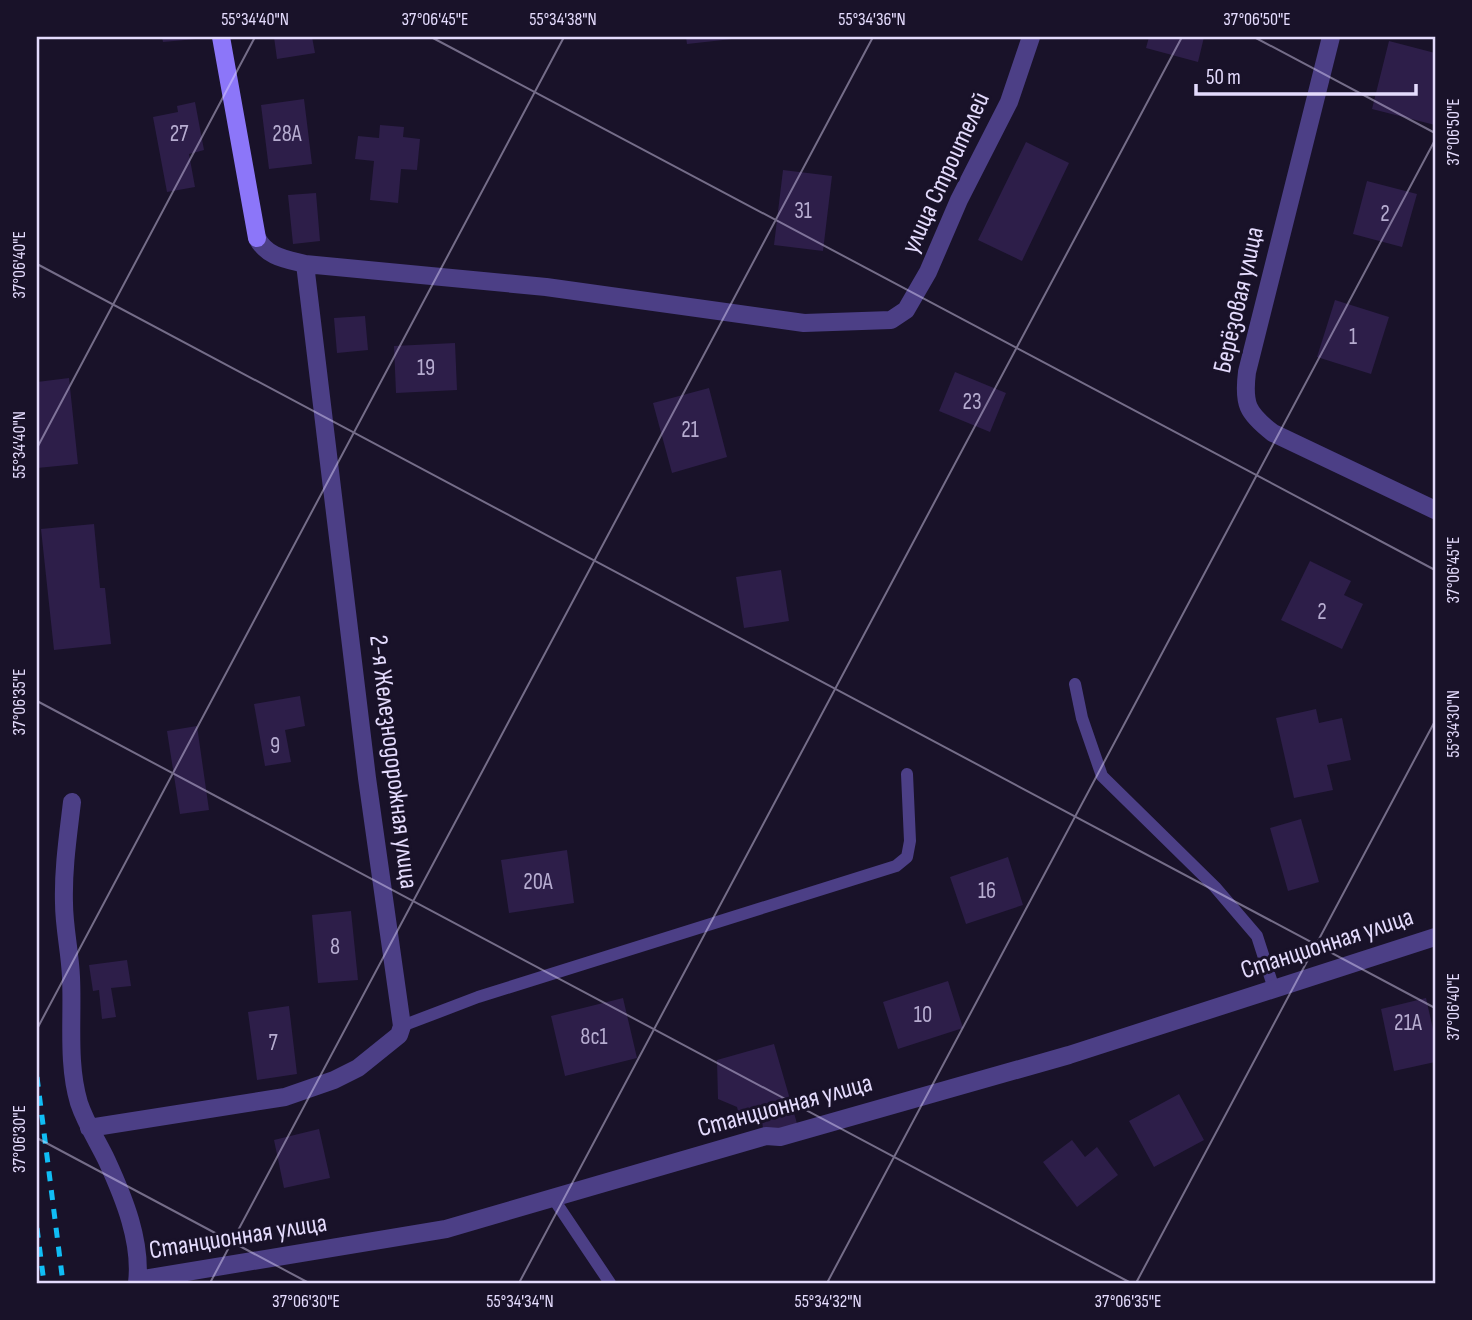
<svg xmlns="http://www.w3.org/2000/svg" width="1472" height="1320" viewBox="0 0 1472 1320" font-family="'Sofia Sans Condensed',sans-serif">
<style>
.building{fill:#2d1e49}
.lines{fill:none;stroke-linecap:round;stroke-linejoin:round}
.lane{stroke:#4c3f86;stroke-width:12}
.street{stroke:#4c3f86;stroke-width:18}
.secondary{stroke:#8c76f9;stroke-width:18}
.rail{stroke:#10bdf5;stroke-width:5;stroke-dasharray:10 9;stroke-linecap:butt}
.ticks{fill:none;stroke:#e4dbfd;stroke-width:2;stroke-opacity:0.45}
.labels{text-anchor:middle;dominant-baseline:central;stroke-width:6;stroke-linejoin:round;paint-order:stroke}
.number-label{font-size:23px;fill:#b6acd0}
.street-label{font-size:26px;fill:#e4dbfd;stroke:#191229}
.neatline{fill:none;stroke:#e4dbfd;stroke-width:2.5}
.ticks-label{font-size:18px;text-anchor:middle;fill:#e4dbfd}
</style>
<rect width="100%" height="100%" fill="#191229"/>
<path class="building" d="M 162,37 L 196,37 L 196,39 L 163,42 Z
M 274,37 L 312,37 L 315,53 L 277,59 Z
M 686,37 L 732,37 L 732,39 L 687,44 Z
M 1149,37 L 1204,37 L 1198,62 L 1146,48 Z
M 1389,41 L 1435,53 L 1435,125 L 1372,109 Z
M 304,99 L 312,164 L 269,169 L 261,105 Z
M 195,102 L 204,150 L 189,154 L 195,187 L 167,192 L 153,117 L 178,112 L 177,106 Z
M 380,125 L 404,127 L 403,137 L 420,139 L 417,170 L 401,169 L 398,203 L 370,200 L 374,161 L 355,159 L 358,136 L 379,138 Z
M 1026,142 L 1069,163 L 1022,261 L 978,240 Z
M 783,170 L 832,176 L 823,251 L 774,245 Z
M 1367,181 L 1417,194 L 1402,247 L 1353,234 Z
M 316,193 L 320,241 L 293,244 L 288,195 Z
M 1335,300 L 1389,317 L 1371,374 L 1317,357 Z
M 365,316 L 368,350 L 337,353 L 334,318 Z
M 455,343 L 457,390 L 396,393 L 394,346 Z
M 955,372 L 1006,393 L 990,432 L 939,411 Z
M 69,378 L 78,464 L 37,468 L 37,382 Z
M 709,388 L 727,457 L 672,473 L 653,403 Z
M 94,524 L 100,588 L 105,588 L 111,644 L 54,650 L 41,529 Z
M 1310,561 L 1351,581 L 1344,595 L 1363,604 L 1342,649 L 1281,620 Z
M 781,570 L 789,621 L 744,628 L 736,577 Z
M 300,696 L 305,726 L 285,730 L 291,762 L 265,766 L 254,704 Z
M 1316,709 L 1319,723 L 1342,718 L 1351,760 L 1327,765 L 1333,790 L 1294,798 L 1276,718 Z
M 197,726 L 209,810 L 180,814 L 167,731 Z
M 1301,819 L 1319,882 L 1288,891 L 1270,828 Z
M 567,850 L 574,903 L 509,913 L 501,860 Z
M 1008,857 L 1023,905 L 966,924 L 950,877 Z
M 351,911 L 358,980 L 318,983 L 312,915 Z
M 127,960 L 131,986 L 111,988 L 116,1017 L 102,1019 L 99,990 L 93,991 L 89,965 Z
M 948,981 L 963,1028 L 898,1049 L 883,1002 Z
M 623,998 L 637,1058 L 565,1076 L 551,1016 Z
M 1426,998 L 1435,1038 L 1435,1062 L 1394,1071 L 1381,1009 Z
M 289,1006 L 297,1074 L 257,1080 L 248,1012 Z
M 774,1044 L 798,1127 L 766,1136 L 761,1121 L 742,1126 L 737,1107 L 718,1099 L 717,1060 Z
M 1179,1094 L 1204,1140 L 1154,1167 L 1129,1121 Z
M 319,1129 L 330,1178 L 284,1188 L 274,1140 Z
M 1072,1140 L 1085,1157 L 1097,1147 L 1118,1175 L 1077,1207 L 1043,1162 Z"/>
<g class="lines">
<path class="lane" d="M 1075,684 L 1082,718 L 1102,776 L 1215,887 L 1257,936 L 1274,989
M 402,1026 L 478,997 L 896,866 L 907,857 L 910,841 L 907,774
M 553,1198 L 610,1283"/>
<path class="street" d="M 1331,37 L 1247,372 C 1243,404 1247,413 1273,433 L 1435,510
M 257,238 C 267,257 285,259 305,264 L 546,287 L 804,323 L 891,320 L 906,310 L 928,272 L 959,200 L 1009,102 L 1031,37
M 72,802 C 68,836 63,869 64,903 C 64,927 70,952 71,977 C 73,1018 67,1063 79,1103 C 86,1124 98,1142 107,1161 C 124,1198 142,1242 137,1283
M 89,1128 L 285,1097 L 334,1080 L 358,1068 L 399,1035 L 402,1026 L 367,778 L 305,264
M 138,1280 L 446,1229 L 766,1136 L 780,1137 L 1069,1055 L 1435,937"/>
<path class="secondary" d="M 221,37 L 257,238"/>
<path class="rail" d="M 37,1077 L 63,1283
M 37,1228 L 44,1283"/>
</g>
<path class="ticks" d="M 431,37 L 1435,570M 1254,37 L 1435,133M 37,264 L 1435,1008M 37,448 L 255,37M 37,701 L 1131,1283M 37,1029 L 564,37M 37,1138 L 309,1283M 210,1283 L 873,37M 519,1283 L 1182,37M 827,1283 L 1435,140M 1136,1283 L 1435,721"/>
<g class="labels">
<g class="number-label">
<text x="179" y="134">27</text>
<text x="287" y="134">28А</text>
<text x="803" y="211">31</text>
<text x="1385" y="214">2</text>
<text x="1353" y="337">1</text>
<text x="426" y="368">19</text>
<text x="972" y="402">23</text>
<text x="690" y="430">21</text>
<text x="1322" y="612">2</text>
<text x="275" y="746">9</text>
<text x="538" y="882">20А</text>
<text x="987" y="891">16</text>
<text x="335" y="947">8</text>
<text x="923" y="1015">10</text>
<text x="1408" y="1023">21А</text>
<text x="594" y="1037">8с1</text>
<text x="273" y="1043">7</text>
</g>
<g class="street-label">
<text transform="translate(946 173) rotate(-65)">улица Строителей</text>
<text transform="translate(1239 300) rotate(-77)">Берёзовая улица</text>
<text transform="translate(393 762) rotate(83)">2-я Железнодорожная улица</text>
<text transform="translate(1327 944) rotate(-18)">Станционная улица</text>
<text transform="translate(785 1106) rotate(-15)">Станционная улица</text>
<text transform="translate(238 1237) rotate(-9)">Станционная улица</text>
</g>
</g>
<rect width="1472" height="1320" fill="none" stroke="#191229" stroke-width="77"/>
<path d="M1196 84v10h220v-10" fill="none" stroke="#e4dbfd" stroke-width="3.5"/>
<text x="1206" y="84" font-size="21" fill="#e4dbfd" stroke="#191229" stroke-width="5" paint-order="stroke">50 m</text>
<rect x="38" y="38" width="1396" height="1244" class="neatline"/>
<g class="ticks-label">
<text x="255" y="25">55°34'40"N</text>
<text x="435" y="25">37°06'45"E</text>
<text x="563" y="25">55°34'38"N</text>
<text x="872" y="25">55°34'36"N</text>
<text x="1257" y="25">37°06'50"E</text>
<text transform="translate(1453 132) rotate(-90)" y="6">37°06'50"E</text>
<text transform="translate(19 265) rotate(-90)" y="6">37°06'40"E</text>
<text transform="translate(19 445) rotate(-90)" y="6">55°34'40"N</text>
<text transform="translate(1453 570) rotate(-90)" y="6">37°06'45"E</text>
<text transform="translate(19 702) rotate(-90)" y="6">37°06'35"E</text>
<text transform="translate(1453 724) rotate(-90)" y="6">55°34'30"N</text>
<text transform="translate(1453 1007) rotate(-90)" y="6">37°06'40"E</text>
<text transform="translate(19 1139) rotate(-90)" y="6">37°06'30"E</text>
<text x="306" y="1307">37°06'30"E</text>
<text x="520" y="1307">55°34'34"N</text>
<text x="828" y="1307">55°34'32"N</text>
<text x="1128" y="1307">37°06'35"E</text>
</g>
</svg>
